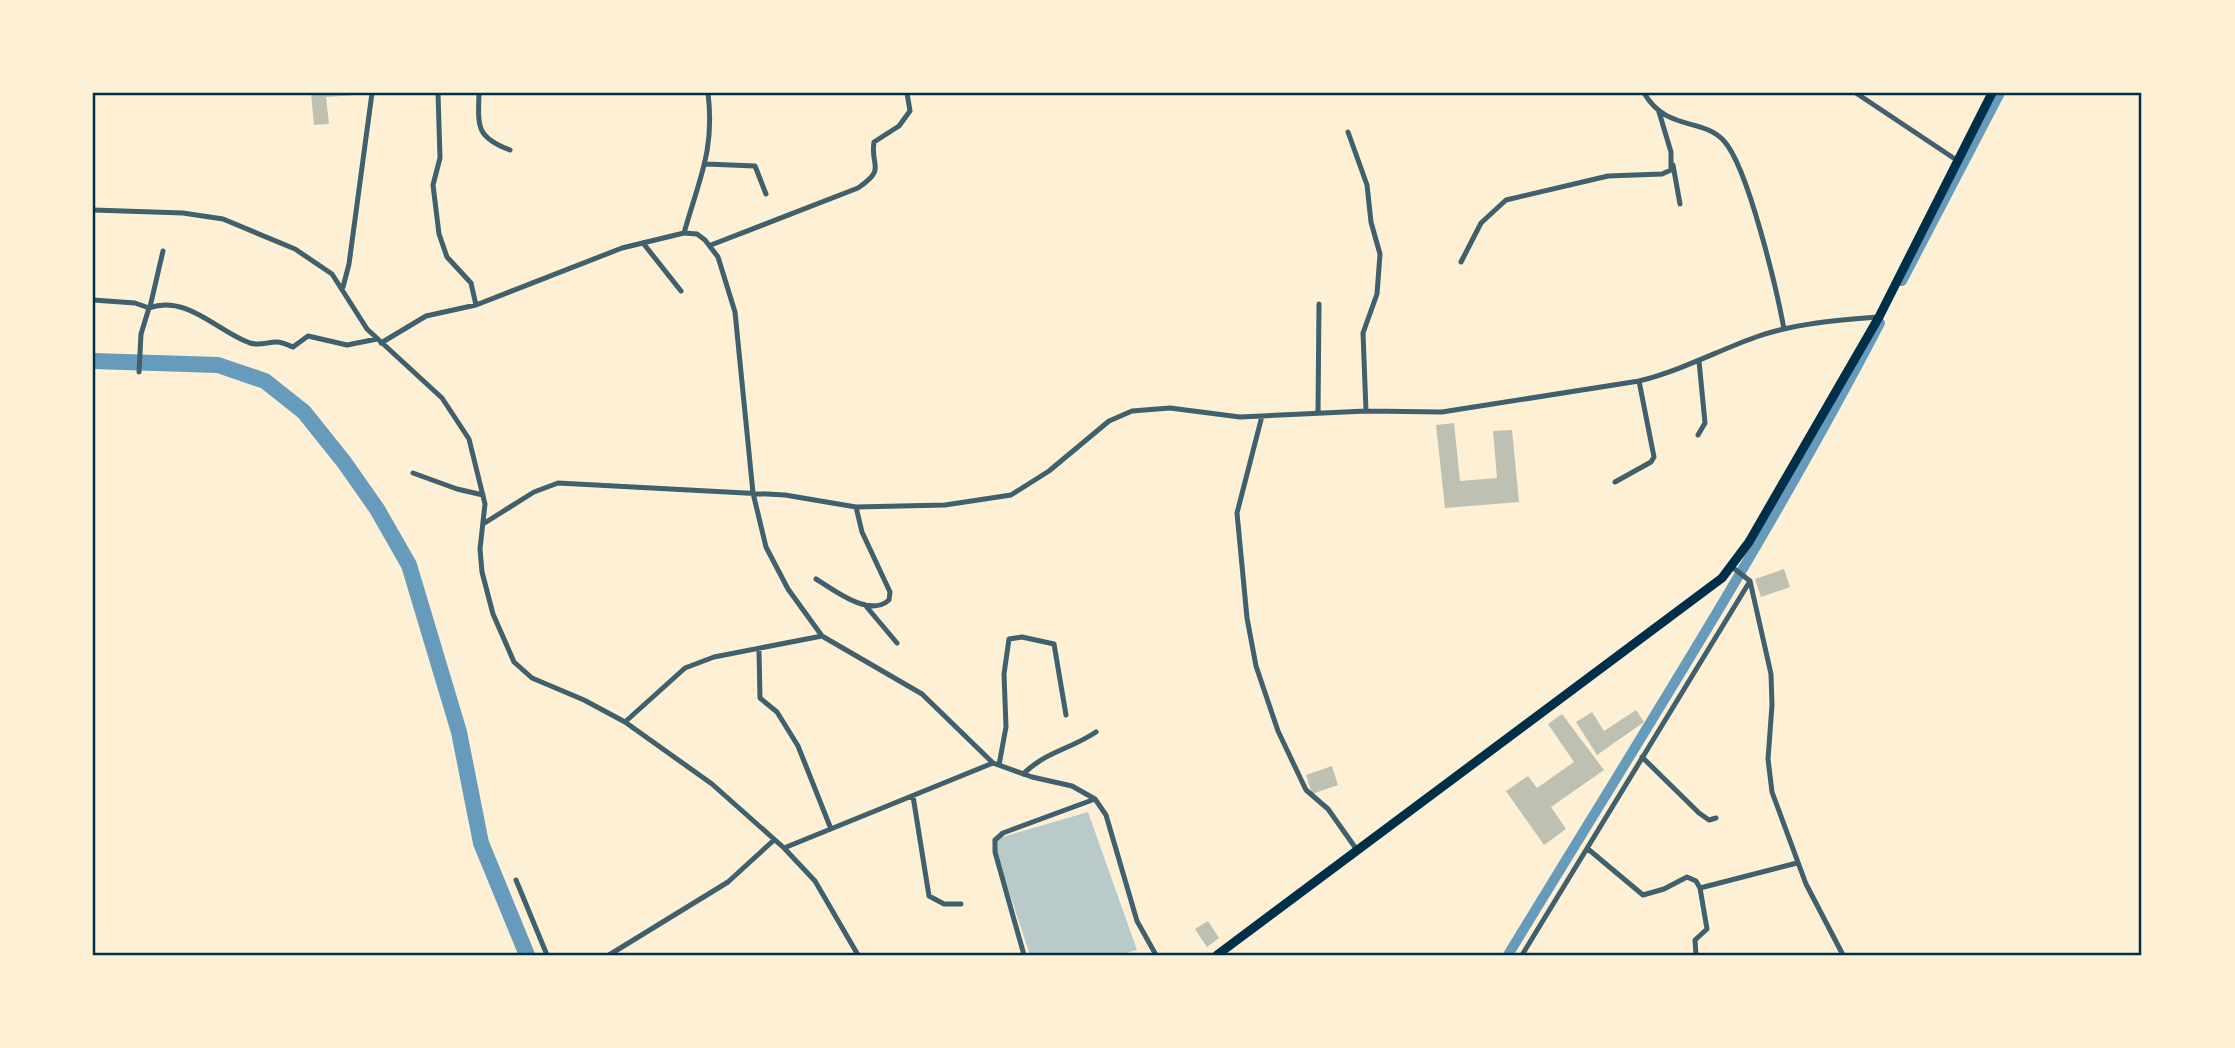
<svg xmlns="http://www.w3.org/2000/svg" width="2235" height="1048" viewBox="0 0 2235 1048" font-family="Roboto,sans-serif">
<style>
.green{fill:#b9caca}
.lines{fill:none;stroke-linecap:round;stroke-linejoin:round}
.canal{stroke:#669bbc;stroke-width:10}
.river{stroke:#669bbc;stroke-width:16}
.building{fill:#bec0b2}
.minor{stroke:#3f606c;stroke-width:5}
.trunk{stroke:#003049;stroke-width:9}
.neatline{fill:none;stroke:#003049;stroke-width:2.5}
</style>
<rect width="100%" height="100%" fill="#fdf0d5"/>
<path class="green" d="M 1088,812 L 1137,950 L 1118,955 L 1030,955 L 992,840 Z"/>
<g class="lines">
<path class="canal" d="M 1902,281 L 2000,93
M 1508,955 C 1635,746 1767,540 1880,323"/>
<path class="river" d="M 93,361 L 218,365 L 265,381 L 304,412 L 344,462 L 377,509 L 409,565 L 459,732 L 481,843 L 527,955"/>
</g>
<path class="building" d="M 311,93 L 356,93 L 356,95 L 326,97 L 329,124 L 314,125 Z
M 1454,423 L 1460,481 L 1497,478 L 1493,431 L 1512,430 L 1519,502 L 1445,508 L 1436,425 Z
M 1784,569 L 1790,587 L 1761,597 L 1755,579 Z
M 1636,710 L 1644,722 L 1597,755 L 1576,722 L 1592,712 L 1604,731 Z
M 1562,714 L 1604,770 L 1551,807 L 1566,829 L 1544,845 L 1506,791 L 1528,776 L 1537,788 L 1574,762 L 1548,724 Z
M 1332,766 L 1338,785 L 1312,794 L 1306,775 Z
M 1208,921 L 1219,938 L 1207,947 L 1195,929 Z"/>
<g class="lines">
<path class="minor" d="M 438,93 L 440,158 L 433,185 L 439,234 L 447,257 L 471,283 L 476,305
M 479,93 C 478,127 476,137 510,150
M 1644,93 C 1667,132 1702,117 1724,141 C 1748,167 1777,291 1784,329
M 1856,93 L 1958,161
M 1348,132 L 1367,185 L 1371,222 L 1380,254 L 1377,294 L 1363,333 L 1366,411
M 706,164 L 755,166 L 766,194
M 1673,165 L 1680,204
M 93,210 L 183,213 L 223,219 L 295,249 L 332,274 L 367,329 L 442,398 L 469,439 L 485,504 L 480,549 L 482,572 L 493,614 L 514,662 L 532,678 L 584,700 L 625,722 L 712,784 L 784,848 L 815,881 L 858,955
M 684,233 C 699,179 715,151 708,93
M 643,243 L 681,291
M 711,245 L 858,188 C 887,168 870,167 874,142 L 899,126 L 910,111 L 907,93
M 1461,262 L 1481,223 L 1506,200 L 1608,176 L 1662,174 L 1671,170 L 1671,152 L 1659,112
M 343,287 L 349,264 L 372,93
M 93,300 L 135,303 L 149,308
M 150,307 L 163,251
M 381,343 L 426,316 L 476,305 L 622,248 L 684,233 L 697,234 L 705,240 L 718,257 L 735,312 L 753,493 L 766,547 L 788,589 L 822,636 L 922,694 L 993,763 L 1032,777 L 1072,786 L 1095,799 L 1106,815 L 1137,921 L 1156,955
M 139,372 L 141,334 L 149,308 C 186,294 217,331 250,343 C 260,346 267,342 277,342 C 282,342 288,345 293,347 L 308,336 L 347,345 L 377,339
M 1318,413 L 1319,304
M 1262,416 L 1237,513 L 1247,618 L 1256,666 L 1278,731 L 1306,790 L 1328,809 L 1357,850
M 1698,435 L 1705,423 L 1699,361
M 413,473 L 457,489 L 483,495
M 1615,482 L 1651,462 L 1654,457 L 1639,381
M 483,524 L 534,492 L 558,483 L 785,495 L 856,507 L 945,505 L 1011,495 L 1049,471 L 1109,421 L 1132,411 L 1170,408 L 1240,417 L 1366,411 L 1442,412 L 1639,381 C 1680,371 1717,351 1756,337 C 1796,323 1838,320 1879,317
M 1732,567 L 1750,581 L 1771,674 L 1772,705 L 1768,759 L 1772,792 L 1806,884 L 1843,955
M 816,579 C 834,590 869,618 889,600 L 890,592 L 862,532 L 856,507
M 865,605 L 897,643
M 759,651 L 760,698 L 777,712 L 798,746 L 831,829
M 625,722 L 685,668 L 714,657 L 822,636
M 1642,757 L 1699,813 L 1709,820 L 1716,818
M 999,765 L 1006,727 L 1004,674 L 1009,639 L 1022,637 L 1054,644 L 1066,715
M 1023,774 C 1047,751 1069,750 1096,732
M 913,796 L 929,896 L 944,904 L 961,904
M 784,848 L 993,763
M 1588,849 L 1643,895 L 1664,889 L 1687,877 L 1696,881 L 1700,888 L 1797,863
M 516,880 L 547,955
M 609,955 L 728,882 L 774,840
M 1024,955 L 995,852 L 995,840 L 1003,833 L 1095,799
M 1522,955 L 1750,581
M 1696,955 L 1695,940 L 1707,929 L 1700,888"/>
<path class="trunk" d="M 1217,955 L 1722,578 L 1749,542 L 1879,317 L 1992,93"/>
</g>
<rect width="2235" height="1048" fill="none" stroke="#fdf0d5" stroke-width="189"/>
<rect x="94" y="94" width="2046" height="860" class="neatline"/>
</svg>
